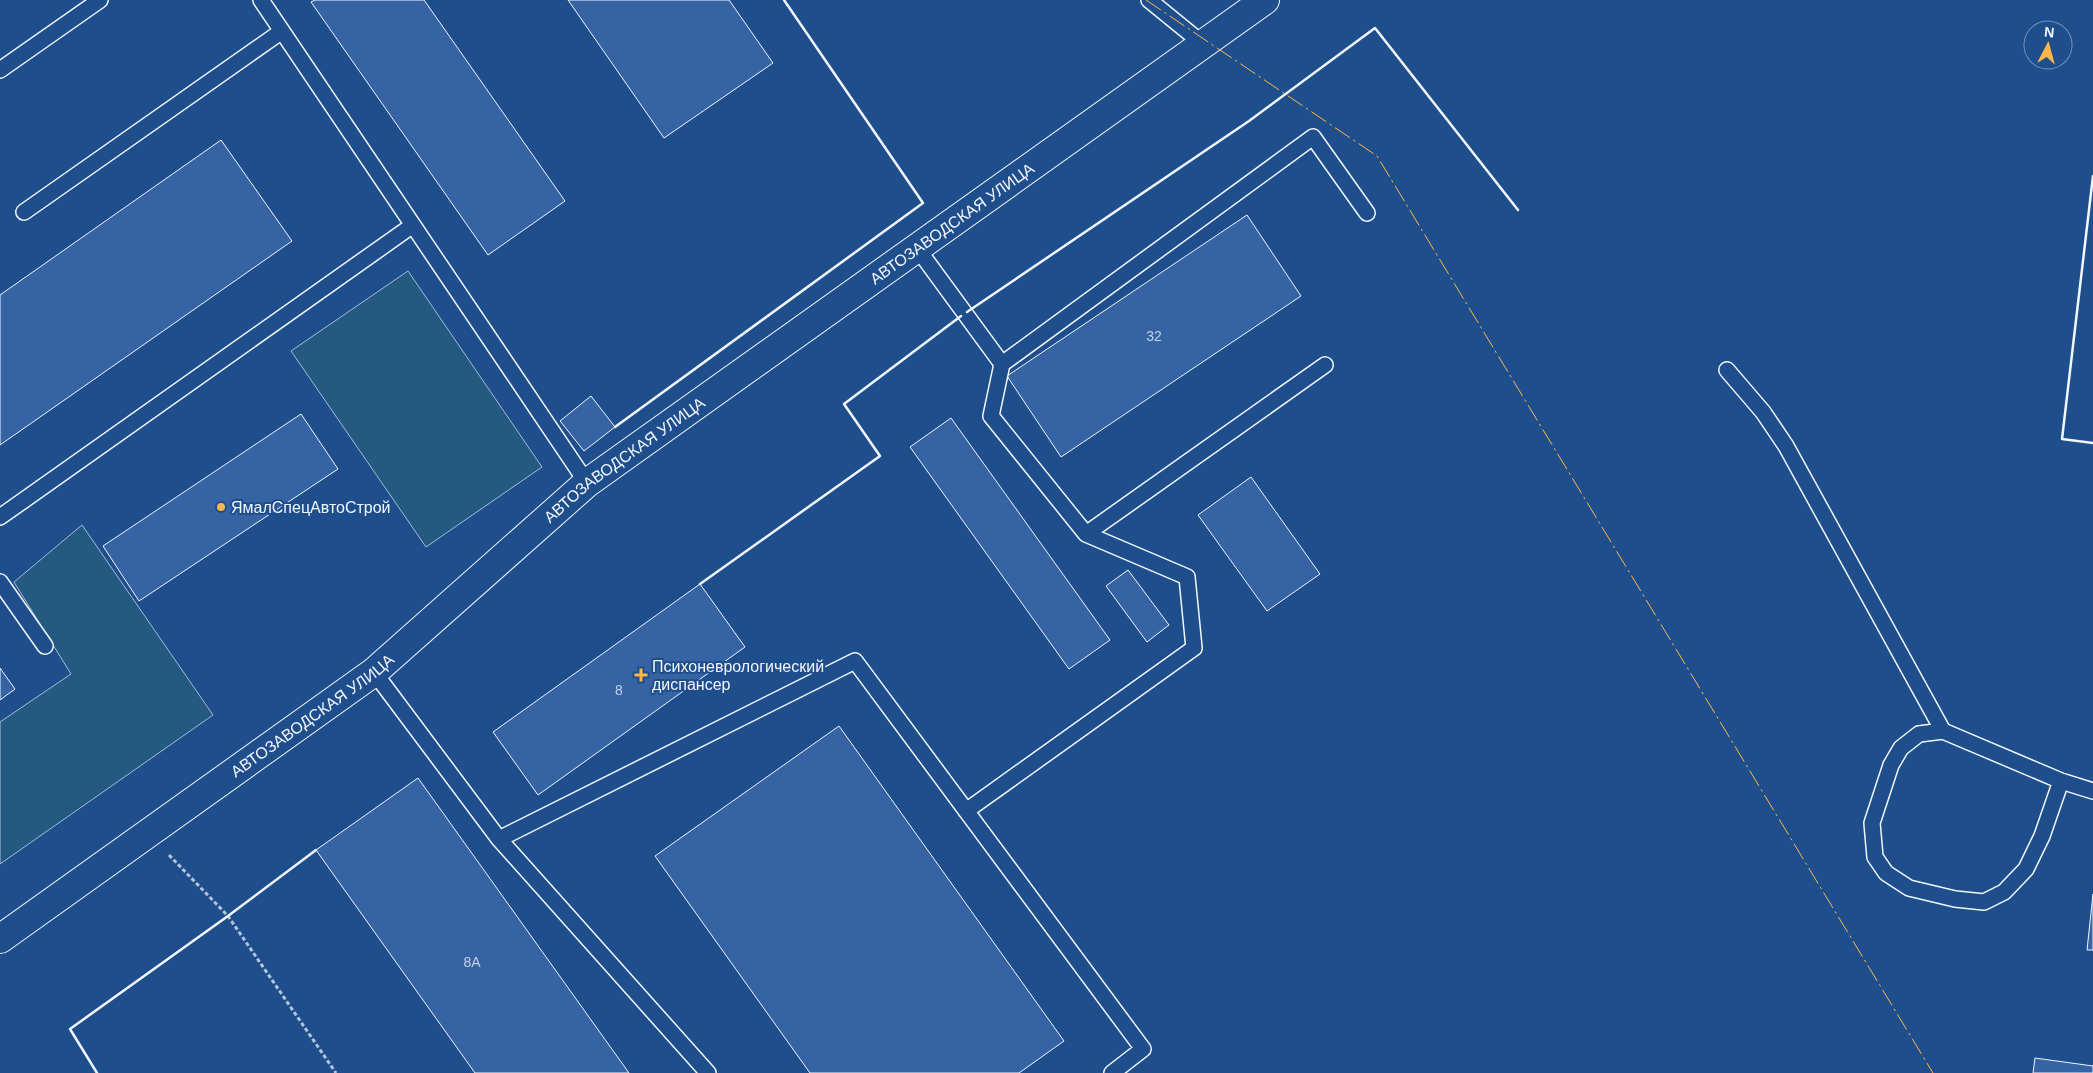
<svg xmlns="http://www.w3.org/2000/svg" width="2093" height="1073" viewBox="0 0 2093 1073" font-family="Arial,sans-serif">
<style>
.green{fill:#245a82;stroke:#a8bbd7}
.building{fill:#3563a3;stroke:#f2f6ff}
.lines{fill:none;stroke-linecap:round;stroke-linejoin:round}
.lane-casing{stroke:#f2f6ff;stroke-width:18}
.secondary-casing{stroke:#f2f6ff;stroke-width:30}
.path{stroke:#b3c4dc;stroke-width:3;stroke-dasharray:4 2.5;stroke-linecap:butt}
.lane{stroke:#1f4e8c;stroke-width:15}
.secondary{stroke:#1f4e8c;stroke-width:28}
.wall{stroke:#f2f6ff;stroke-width:2.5}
.power{stroke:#ffb74d;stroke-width:1;stroke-dasharray:18 4 2.5 4;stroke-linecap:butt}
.poi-dot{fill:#ffb74d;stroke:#1f4e8c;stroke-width:2}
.labels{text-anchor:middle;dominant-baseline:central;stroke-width:4;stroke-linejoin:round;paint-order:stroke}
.number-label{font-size:14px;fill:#c3d1e8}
.street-label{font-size:16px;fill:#f2f6ff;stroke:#1f4e8c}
.poi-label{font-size:16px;fill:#f2f6ff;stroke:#1f4e8c;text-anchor:start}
</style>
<rect width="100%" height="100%" fill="#1f4e8c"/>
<path class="green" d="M 408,271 L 542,467 L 426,547 L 291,351 Z
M 82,525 L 213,715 L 0,864 L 0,722 L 71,674 L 14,582 Z"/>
<path class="building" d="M 315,0 L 424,0 L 565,201 L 488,255 L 311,2 Z
M 568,0 L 729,0 L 773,63 L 664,138 Z
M 221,140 L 292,241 L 0,445 L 0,295 Z
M 1247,215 L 1301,296 L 1061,457 L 1007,376 Z
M 591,396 L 615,427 L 584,451 L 560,421 Z
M 301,414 L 338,469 L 139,601 L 103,546 Z
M 951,418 L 1110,640 L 1069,669 L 910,447 Z
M 1251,477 L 1320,574 L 1267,611 L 1198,515 Z
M 1128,570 L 1169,625 L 1147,642 L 1106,586 Z
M 700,584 L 745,647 L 538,795 L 493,732 Z
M 0,668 L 15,689 L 0,700 Z
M 839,726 L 1064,1041 L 1019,1073 L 810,1073 L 655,856 Z
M 418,778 L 629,1073 L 475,1073 L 316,850 Z
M 2093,894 L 2093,950 L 2087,950 Z
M 2035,1058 L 2093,1066 L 2093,1073 L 2033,1073 Z"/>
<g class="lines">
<g class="lane-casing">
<path id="lane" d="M 261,0 L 587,483
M 1149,0 L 1203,44
M 0,70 L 100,0
M 24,212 L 282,31
M 917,248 L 1002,364 L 1313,137 L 1367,213
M 1002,364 L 991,416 L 1086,534 L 1325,365
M 1727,370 L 1763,412 L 1786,446 L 1943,731
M 0,517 L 413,225
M 0,582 L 45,646
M 374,672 L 499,839 L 708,1073
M 2061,781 L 2042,836 L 2026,869 L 2004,892 L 1984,902 L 1955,899 L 1909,888 L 1886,873 L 1875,857 L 1872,823 L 1891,765 L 1901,748 L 1919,734 L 1943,731 L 2061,781 L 2093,791
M 966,811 L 1194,648 L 1187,577 L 1086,534
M 499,839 L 855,661 L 1143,1049 L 1112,1073"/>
</g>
<g class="secondary-casing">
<g id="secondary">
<path id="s1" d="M 0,939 L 374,672 L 587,483 L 1265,0"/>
</g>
</g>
<path class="path" d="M 169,855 L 228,916 L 336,1073"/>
<use href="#lane" class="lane"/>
<use href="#secondary" class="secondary"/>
<path class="wall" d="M 2093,176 L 2062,439 L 2093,443
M 967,312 L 1249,121 L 1375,28 L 1518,210
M 615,427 L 923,203 L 784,0
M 700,584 L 880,456 L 844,404 L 961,316
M 97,1073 L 70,1029 L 228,916 L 316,850"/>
<path class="power" d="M 1146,0 L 1377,156 L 1933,1073"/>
</g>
<g class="poi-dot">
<circle cx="221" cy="507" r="5"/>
<path d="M638.5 667.5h5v5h5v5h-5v5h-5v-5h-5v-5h5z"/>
</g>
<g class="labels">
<g class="number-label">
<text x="1154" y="336">32</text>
<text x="619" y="690">8</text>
<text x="472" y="962">8А</text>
</g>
<g class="street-label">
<text stroke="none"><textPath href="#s1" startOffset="1192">АВТОЗАВОДСКАЯ УЛИЦА</textPath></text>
<text stroke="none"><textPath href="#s1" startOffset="788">АВТОЗАВОДСКАЯ УЛИЦА</textPath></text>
<text stroke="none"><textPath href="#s1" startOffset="384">АВТОЗАВОДСКАЯ УЛИЦА</textPath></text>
</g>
<g class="poi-label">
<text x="231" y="507">ЯмалСпецАвтоСтрой</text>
<text x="652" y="666">Психоневрологический<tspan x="652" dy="18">диспансер</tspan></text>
</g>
</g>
<g transform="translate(2048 45) rotate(6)"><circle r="24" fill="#1f4e8c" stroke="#7391ba"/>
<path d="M0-4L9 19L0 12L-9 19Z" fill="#ffb74d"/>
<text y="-8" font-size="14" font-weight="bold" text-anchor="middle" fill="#f2f6ff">N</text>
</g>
</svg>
